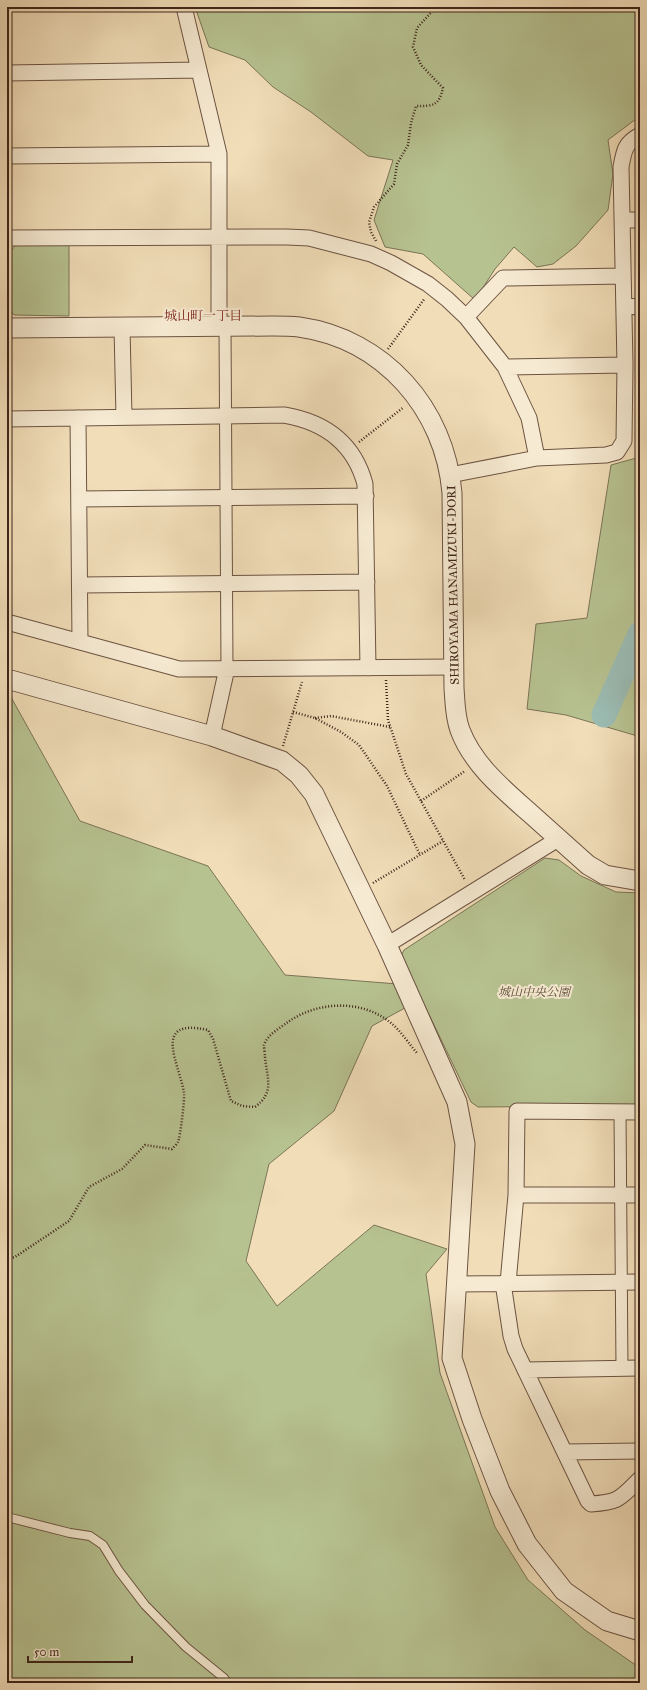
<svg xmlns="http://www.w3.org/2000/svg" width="647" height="1690" viewBox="0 0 647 1690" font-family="'IM FELL Great Primer','Noto Serif JP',serif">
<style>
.green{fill:#b7c291;stroke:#7b7456}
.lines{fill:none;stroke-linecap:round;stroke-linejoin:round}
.river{stroke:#9bbcb3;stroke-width:25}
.service-casing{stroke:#6c5342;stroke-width:10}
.pedestrian-casing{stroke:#6c5342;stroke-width:13}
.minor-casing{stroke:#6c5342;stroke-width:17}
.tertiary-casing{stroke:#6c5342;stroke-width:21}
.path{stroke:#3f251a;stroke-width:2.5;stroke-dasharray:1 2;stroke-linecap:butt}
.service{stroke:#f6ead2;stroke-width:8}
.pedestrian{stroke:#f6ead2;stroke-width:11}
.minor{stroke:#f6ead2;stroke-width:15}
.tertiary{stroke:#f6ead2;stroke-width:19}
.labels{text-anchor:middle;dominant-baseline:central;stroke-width:4;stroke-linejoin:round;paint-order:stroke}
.street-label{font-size:12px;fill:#3f251a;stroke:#f6ead2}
.park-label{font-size:12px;font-style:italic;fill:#5d4c38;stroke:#f6ead2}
.neighbourhood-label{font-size:13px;fill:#7a1f14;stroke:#f6ead2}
</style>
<rect width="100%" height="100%" fill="#f1deb9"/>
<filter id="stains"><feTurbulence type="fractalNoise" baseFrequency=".005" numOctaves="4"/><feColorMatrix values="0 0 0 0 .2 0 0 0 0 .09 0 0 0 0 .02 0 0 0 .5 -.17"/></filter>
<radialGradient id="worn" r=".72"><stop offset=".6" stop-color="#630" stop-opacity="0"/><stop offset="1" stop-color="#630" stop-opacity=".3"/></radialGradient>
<path class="green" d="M 195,7 L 640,7 L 640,116 L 608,140 L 613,174 L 608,210 L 576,246 L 553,264 L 537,267 L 514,247 L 495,269 L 475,300 L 423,254 L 385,247 L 374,220 L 393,160 L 368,156 L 311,112 L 273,87 L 245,60 L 209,47 Z
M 16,245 L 69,245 L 69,316 L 14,315 L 8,308 L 7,255 Z
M 640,457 L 640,739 L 634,735 L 566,715 L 527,709 L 536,624 L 587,618 L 611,465 Z
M 7,690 L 80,821 L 208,866 L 285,975 L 410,985 L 414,1003 L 372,1026 L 334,1111 L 269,1164 L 246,1261 L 277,1306 L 374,1225 L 447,1249 L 426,1274 L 440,1373 L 495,1527 L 528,1580 L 585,1630 L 640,1668 L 640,1683 L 7,1683 Z
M 545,858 L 559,860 L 581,876 L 616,892 L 640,893 L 640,1106 L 478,1107 L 471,1102 L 401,956 L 404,950 Z"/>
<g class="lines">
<path class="river" d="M 604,715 L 640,634"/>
<g class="service-casing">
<path id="service" d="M 7,1517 L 70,1533 L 90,1536 L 103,1545 L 119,1571 L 145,1605 L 186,1647 L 224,1678 L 227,1683"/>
</g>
<g class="pedestrian-casing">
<path id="pedestrian" d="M 225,326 L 227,668
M 620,1112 L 622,1368"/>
</g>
<g class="minor-casing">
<path id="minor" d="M 184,7 L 219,154 L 219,327
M 7,73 L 199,70
M 7,156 L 219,154
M 622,220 L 640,220
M 7,238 L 287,237 L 309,238 L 371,254 L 391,263 L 428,284 L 447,299 L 466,317 L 505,367 L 529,418 L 537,458
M 624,306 L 640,307
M 466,317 L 503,278 L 623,276
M 122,327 L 124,417
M 505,367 L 625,365
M 78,418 L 80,642
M 7,419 L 284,415 C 325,422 354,443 365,484 L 368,668
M 450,475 L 537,458 L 606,455 L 617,452 L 624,441 L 625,365 L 621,167 C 624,150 625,143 640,135
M 79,499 L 366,496
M 80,585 L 367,582
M 7,622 L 179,669 L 453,667
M 212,736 L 227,668
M 387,945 L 558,839
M 516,1195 L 640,1195
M 503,1283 L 511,1336 L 515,1349 L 588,1501 L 591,1504 C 620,1502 619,1499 640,1479
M 508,1283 L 516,1195 L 517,1111 L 640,1112
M 457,1284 L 640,1282
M 525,1370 L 640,1368
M 565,1452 L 640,1451"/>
</g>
<g class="tertiary-casing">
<path id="tertiary" d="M 7,328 L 272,326 C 281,326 290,326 299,327 C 384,339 445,409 452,493 L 454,688 C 455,702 455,717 460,730 C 473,765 504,790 531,814 C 550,831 569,848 588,865 L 605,875 L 640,881
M 7,679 L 212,736 L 282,761 L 299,775 L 314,794 L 387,945 L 457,1102 L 465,1144 L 452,1358 L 472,1419 L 500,1491 L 527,1544 L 564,1591 L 607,1621 L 640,1631"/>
</g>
<path class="path" d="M 376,241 L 371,232 L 369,222 L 374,207 L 394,184 L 397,164 L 408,145 L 411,123 L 416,106 C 433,106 439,106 443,88 L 421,65 L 413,47 L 417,28 L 436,7
M 388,349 L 425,298
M 359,442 L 404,407
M 386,680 L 388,720 L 406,774 L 465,880
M 293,712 L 315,718 L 341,732 L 359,745 L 387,786 L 420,855
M 315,718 L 331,716 L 390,727
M 283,746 L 302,682
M 421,801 L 465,771
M 373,883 L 443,841
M 7,1259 L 15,1257 L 69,1221 L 89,1187 L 122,1169 L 145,1145 L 172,1149 C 174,1147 177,1144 178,1142 C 180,1139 185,1098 184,1093 C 180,1065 150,1017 208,1030 L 213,1039 L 231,1101 L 242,1106 L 255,1107 C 275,1092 267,1079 265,1057 C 265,1054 264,1048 264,1045 C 267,1035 280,1028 288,1022 C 318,1001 362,999 391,1023 C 401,1031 409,1044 417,1053"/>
<use href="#service" class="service"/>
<use href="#pedestrian" class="pedestrian"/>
<use href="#minor" class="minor"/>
<use href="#tertiary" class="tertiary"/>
</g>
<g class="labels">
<g class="street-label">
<text transform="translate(453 585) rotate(-91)">SHIROYAMA HANAMIZUKI-DORI</text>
</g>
<g class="park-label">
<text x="534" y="992">城山中央公園</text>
</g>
<g class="neighbourhood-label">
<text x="203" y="316">城山町一丁目</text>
</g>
</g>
<rect width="647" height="1690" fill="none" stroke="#f1deb9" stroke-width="24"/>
<rect x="8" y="8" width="631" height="1674" fill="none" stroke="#3f251a" stroke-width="2"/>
<rect x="12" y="12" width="623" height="1666" fill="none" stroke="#3f251a"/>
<path d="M28 1656v6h104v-6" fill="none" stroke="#3f251a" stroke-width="2"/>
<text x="34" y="1656" font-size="12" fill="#3f251a" stroke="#f6ead2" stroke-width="3" paint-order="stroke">50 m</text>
<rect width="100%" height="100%" filter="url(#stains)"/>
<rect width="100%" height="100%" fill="url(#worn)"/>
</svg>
